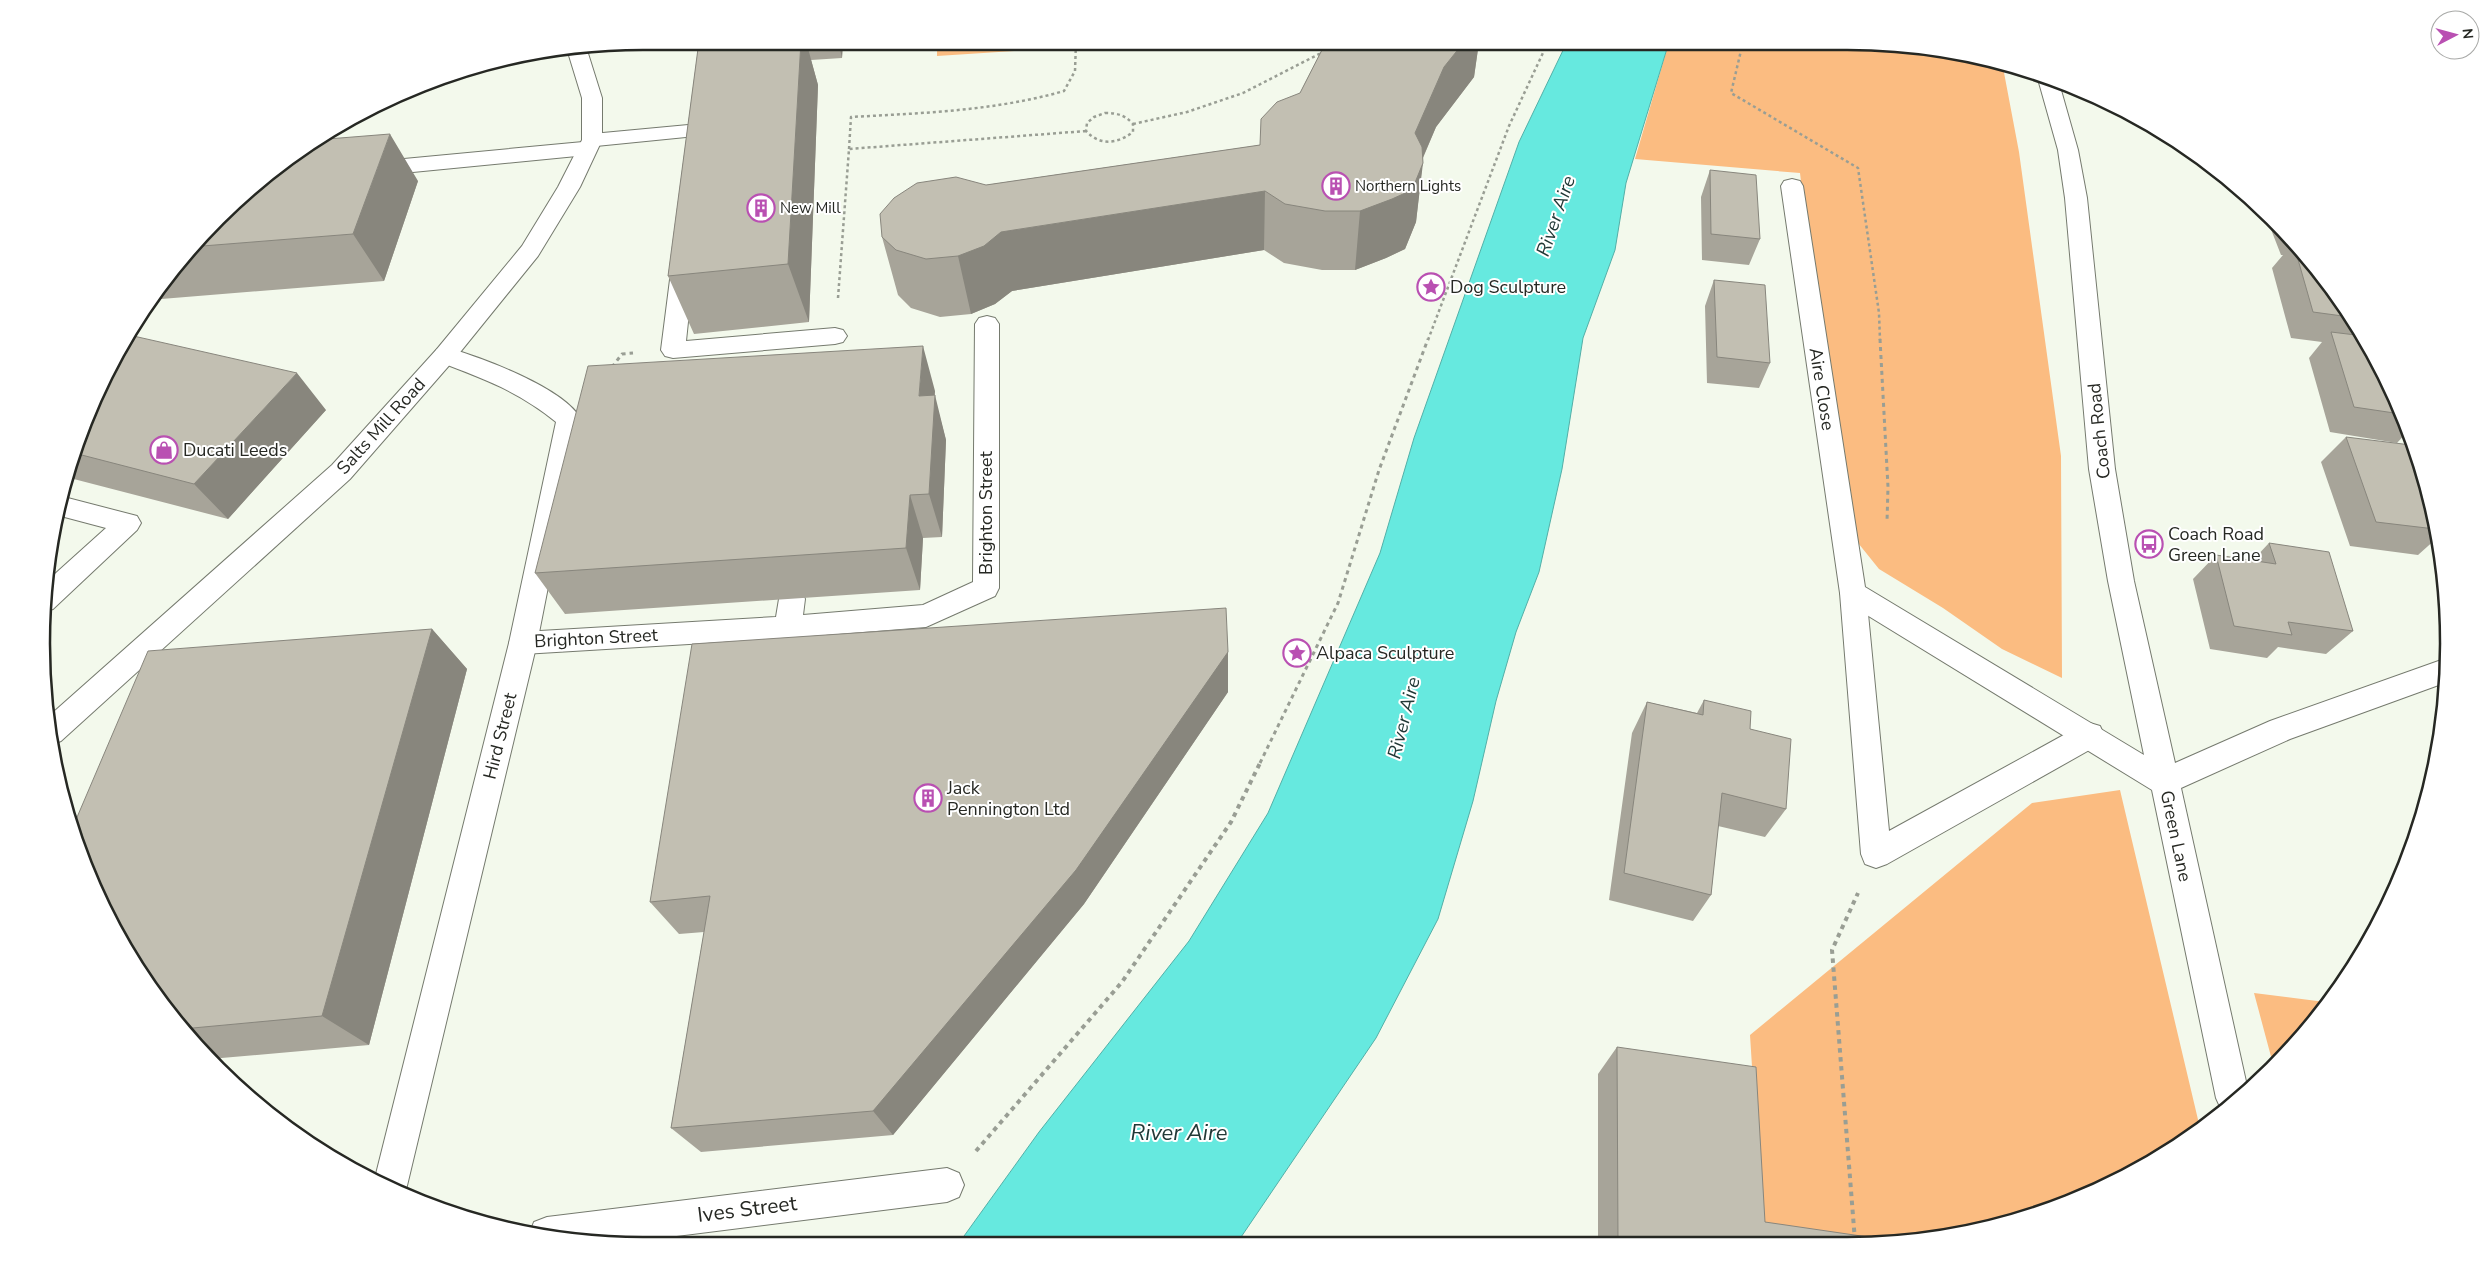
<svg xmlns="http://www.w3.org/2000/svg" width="2490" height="1287" viewBox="0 0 2490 1287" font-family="'Nunito Sans',sans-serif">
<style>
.green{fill:#fbbc81}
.water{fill:#66e9df;stroke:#53afa7}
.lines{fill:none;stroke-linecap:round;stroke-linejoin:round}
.lane-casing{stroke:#757a6e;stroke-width:2}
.street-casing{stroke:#757a6e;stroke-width:2}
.secondary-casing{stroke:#757a6e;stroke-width:2}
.path-far2{stroke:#999e94;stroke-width:2.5;stroke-dasharray:3 3;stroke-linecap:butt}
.path-far1{stroke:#999e94;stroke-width:3;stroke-dasharray:4 4;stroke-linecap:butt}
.path{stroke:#999e94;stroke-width:4;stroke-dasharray:4.5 4.5;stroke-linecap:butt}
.lane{fill:#fff;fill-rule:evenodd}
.street{fill:#fff;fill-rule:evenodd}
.secondary{fill:#fff;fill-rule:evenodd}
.wall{fill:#a7a499}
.shaded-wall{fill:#88867d}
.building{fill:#c2bfb2;stroke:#88867d}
.labels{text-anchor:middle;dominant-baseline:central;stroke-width:4;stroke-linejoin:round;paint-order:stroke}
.far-poi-label{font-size:15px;fill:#262823;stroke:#fff;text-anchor:start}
.poi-label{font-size:18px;fill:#262823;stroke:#fff;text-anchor:start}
.street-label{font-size:18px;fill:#262823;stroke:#fff}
.water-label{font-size:19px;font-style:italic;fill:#223937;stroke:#fff}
.near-street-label{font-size:21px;fill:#262823;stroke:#fff}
.near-water-label{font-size:22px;font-style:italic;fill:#223937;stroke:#fff}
.rim{fill:none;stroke:#262823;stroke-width:2.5}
</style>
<rect width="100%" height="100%" fill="#f3f9ec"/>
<path class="green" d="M 937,42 L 1045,42 L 1046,49 L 937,56 Z
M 1669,42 L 1886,43 L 2002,62 L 2019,152 L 2061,456 L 2062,678 L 2002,649 L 1943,608 L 1879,569 L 1842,523 L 1800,173 L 1635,159 Z
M 2120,790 L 2200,1128 L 2181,1144 L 2077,1200 L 1925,1241 L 1870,1241 L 1762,1224 L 1750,1035 L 2032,803 Z
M 2254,993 L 2325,1002 L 2299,1041 L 2273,1064 Z"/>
<path class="water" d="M 1567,42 L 1669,42 L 1626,183 L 1615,250 L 1583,338 L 1562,469 L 1539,572 L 1516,632 L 1496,701 L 1473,801 L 1438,919 L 1376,1038 L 1237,1243 L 959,1243 L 1039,1132 L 1189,941 L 1268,813 L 1380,553 L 1414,438 L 1519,142 Z"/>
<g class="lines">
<g class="lane-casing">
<path id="lane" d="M 699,124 L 706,125 L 709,130 L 706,135 L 596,146 L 594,153 L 587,155 L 372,176 L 365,174 L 361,169 L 365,164 L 372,162 L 583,142 L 585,135 L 592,134 Z
M 683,256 L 691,259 L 694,264 L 686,341 L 835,328 L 843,330 L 847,336 L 843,342 L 835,344 L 673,358 L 665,356 L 661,350 L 672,264 L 675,259 Z
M 987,316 L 995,318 L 999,324 L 999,588 L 995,596 L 926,627 L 788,638 L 523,654 L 513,651 L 509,643 L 513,635 L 523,632 L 776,617 L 779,599 L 782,591 L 792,588 L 802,591 L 805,599 L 803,615 L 923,605 L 973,582 L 975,324 L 979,318 Z
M 60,496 L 137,516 L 141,523 L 137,530 L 53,609 L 43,612 L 46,582 L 106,528 L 57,515 Z
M 1853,582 L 1862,585 L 1866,593 L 1889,831 L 2080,726 L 2090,723 L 2100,726 L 2104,735 L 2100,744 L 1887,864 L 1876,868 L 1865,864 L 1861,854 L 1840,593 L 1844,585 Z"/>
</g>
<g class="street-casing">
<path id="street" d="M 2040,76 L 2059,83 L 2078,150 L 2087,198 L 2115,469 L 2134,581 L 2175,763 L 2270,721 L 2447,658 L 2447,682 L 2290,739 L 2181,788 L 2247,1086 L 2221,1109 L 2216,1098 L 2152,790 L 1844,601 L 1840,593 L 1781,186 L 1784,181 L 1792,179 L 1800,181 L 1803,186 L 1865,587 L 2144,755 L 2108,581 L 2089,469 L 2065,198 L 2058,150 L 2038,79 Z
M 445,347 C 480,357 563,387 581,419 L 537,643 L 405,1194 L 374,1182 L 509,643 L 556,422 C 518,391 482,378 437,361 L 433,355 L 437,349 Z
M 947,1168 L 959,1173 L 964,1185 L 959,1197 L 947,1202 L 613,1244 L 530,1232 L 534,1222 L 547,1217 Z"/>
</g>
<g class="secondary-casing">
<path id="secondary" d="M 586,47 L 602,98 L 602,140 L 580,187 L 538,256 L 453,361 L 350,479 L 61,741 L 53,744 L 48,717 L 332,465 L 437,349 L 522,246 L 558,187 L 582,140 L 582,98 L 567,49 Z"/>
</g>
<path class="path-far2" d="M 1743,42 L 1731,93 L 1858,168 L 1879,313 L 1880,340
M 1105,113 C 1117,113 1125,115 1133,124 L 1133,132 C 1117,144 1100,146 1086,131 L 1087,123 L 1094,117 Z
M 1133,124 L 1187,112 L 1243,93 L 1323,52
M 849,149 L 851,117 C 923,113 994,111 1064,91 L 1075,71 L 1076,42
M 838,298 L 849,149 L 1086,131
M 1428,340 L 1509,126 L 1548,42"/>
<path class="path-far1" d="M 1880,339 L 1888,487 L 1887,522
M 612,367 L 622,354 L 633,353
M 1260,763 L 1338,603 L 1379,470 L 1428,339"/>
<path class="path" d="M 976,1151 L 1122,982 L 1231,822 L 1261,761
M 1855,1241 L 1832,950 L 1858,893"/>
<use href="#lane" class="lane"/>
<use href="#street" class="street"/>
<use href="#secondary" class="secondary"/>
</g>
<path class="wall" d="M 699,41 L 843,41 L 842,58 L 811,60 L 818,85 L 809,322 L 694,334 L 668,276 Z
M 1326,42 L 1479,42 L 1474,77 L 1436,127 L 1423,158 L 1416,222 L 1405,249 L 1386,258 L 1355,270 L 1322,270 L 1284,263 L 1264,250 L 1012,291 L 995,304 L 971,314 L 940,317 L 911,308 L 898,295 L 882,237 L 986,185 L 1260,145 L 1300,93 Z
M 1710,170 L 1760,239 L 1749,265 L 1702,260 L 1701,197 Z
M 418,181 L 384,281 L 149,300 L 191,246 Z
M 2265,214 L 2299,247 L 2368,343 L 2408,431 L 2397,443 L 2330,432 L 2309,358 L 2322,342 L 2291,338 L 2272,268 L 2283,255 L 2281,255 Z
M 1714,280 L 1770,363 L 1759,388 L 1707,383 L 1705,306 Z
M 935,391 L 934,395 L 946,440 L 942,537 L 923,538 L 920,590 L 565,614 L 535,573 Z
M 326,410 L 228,519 L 66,477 L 87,413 Z
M 2346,437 L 2422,470 L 2437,538 L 2418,555 L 2350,546 L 2321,462 Z
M 2269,543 L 2353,631 L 2326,654 L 2278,647 L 2267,658 L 2210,649 L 2193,579 L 2216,555 L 2253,560 Z
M 432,629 L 467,669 L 369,1045 L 210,1059 L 191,1041 L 143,978 Z
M 1228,652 L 1228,692 L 1084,904 L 893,1135 L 701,1152 L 671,1128 L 704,932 L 679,934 L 650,902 Z
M 1704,700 L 1750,729 L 1786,809 L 1765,837 L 1718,826 L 1711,895 L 1693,921 L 1609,900 L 1632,733 L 1647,702 L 1697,713 Z
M 1617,1047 L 1765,1222 L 1868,1241 L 1598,1242 L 1598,1074 Z"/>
<path class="shaded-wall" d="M 801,41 L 806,41 L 818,85 L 809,322 L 788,264 Z
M 838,41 L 843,41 L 842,58 Z
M 1464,42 L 1479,42 L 1474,77 L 1436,127 L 1408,192 L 1423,163 L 1416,222 L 1405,249 L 1386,258 L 1355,270 L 1360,211 L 1415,133 L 1444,67 Z
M 390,134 L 418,181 L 384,281 L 353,234 Z
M 1265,191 L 1264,250 L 1012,291 L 995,304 L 971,314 L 958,256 L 1001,232 Z
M 923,346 L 935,391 L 932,440 L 919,396 Z
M 297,373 L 326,410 L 228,519 L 194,484 Z
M 935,395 L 946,440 L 942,537 L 929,494 Z
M 910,495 L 923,538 L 920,590 L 906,548 Z
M 432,629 L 467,669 L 369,1045 L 322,1016 Z
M 1228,652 L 1228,692 L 1084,904 L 893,1135 L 873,1111 Z"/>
<path class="building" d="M 699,41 L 801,41 L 788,264 L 668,276 Z
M 1326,42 L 1464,42 L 1444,67 L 1415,133 L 1422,147 L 1423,163 L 1412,190 L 1392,199 L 1360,211 L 1325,211 L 1285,204 L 1265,191 L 1001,232 L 984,246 L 958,256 L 926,259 L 896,250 L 882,237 L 880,214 L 894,198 L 917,183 L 956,177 L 986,185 L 1260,145 L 1261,119 L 1277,102 L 1300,93 Z
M 390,134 L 353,234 L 190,247 L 277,166 L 315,140 Z
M 1710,170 L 1756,175 L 1760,239 L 1711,234 Z
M 2293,242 L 2299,247 L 2350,317 L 2313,312 Z
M 1714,280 L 1765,285 L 1770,363 L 1717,357 Z
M 2331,332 L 2364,336 L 2368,343 L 2401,414 L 2354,407 Z
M 129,335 L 297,373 L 194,484 L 74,453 L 87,413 Z
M 923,346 L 919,396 L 935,395 L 929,494 L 910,495 L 906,548 L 535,573 L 588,366 Z
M 2346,437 L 2411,445 L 2422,470 L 2435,529 L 2376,522 Z
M 2269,543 L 2329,552 L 2353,631 L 2288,622 L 2292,635 L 2234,626 L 2216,555 L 2276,564 Z
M 1226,608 L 1228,652 L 1076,870 L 873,1111 L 671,1128 L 710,896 L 650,902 L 692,644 Z
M 432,629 L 322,1016 L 182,1029 L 143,978 L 87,874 L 72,829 L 148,651 Z
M 1704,700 L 1751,711 L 1750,729 L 1791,739 L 1786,809 L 1722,793 L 1711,895 L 1624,873 L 1647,702 L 1703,715 Z
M 1617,1047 L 1756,1067 L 1765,1222 L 1868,1237 L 1868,1241 L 1618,1241 Z"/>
<defs>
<g id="building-ring" transform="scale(1.4375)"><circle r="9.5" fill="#fff" stroke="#b950b2" stroke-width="1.5"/><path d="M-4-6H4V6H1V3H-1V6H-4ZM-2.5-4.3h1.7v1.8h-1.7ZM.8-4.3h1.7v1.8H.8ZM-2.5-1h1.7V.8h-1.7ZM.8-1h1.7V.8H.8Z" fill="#b950b2"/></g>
<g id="sight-ring" transform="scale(1.4375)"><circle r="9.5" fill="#fff" stroke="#b950b2" stroke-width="1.5"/><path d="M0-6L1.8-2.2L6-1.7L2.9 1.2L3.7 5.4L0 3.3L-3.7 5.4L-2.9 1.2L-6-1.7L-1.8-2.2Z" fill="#b950b2"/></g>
<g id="shop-ring" transform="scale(1.4375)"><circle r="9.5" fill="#fff" stroke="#b950b2" stroke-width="1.5"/><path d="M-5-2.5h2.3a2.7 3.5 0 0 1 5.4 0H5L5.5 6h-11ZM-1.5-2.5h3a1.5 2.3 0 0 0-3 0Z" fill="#b950b2"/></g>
<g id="bus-ring" transform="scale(1.4375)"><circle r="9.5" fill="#fff" stroke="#b950b2" stroke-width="1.5"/><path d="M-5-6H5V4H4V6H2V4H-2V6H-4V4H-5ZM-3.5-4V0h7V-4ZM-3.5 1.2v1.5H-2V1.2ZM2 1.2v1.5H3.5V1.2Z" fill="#b950b2"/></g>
</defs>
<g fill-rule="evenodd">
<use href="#building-ring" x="1336" y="186"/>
<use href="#building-ring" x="761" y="208"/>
<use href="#sight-ring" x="1431" y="287"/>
<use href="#shop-ring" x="164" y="450"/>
<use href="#bus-ring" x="2149" y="544"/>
<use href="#sight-ring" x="1297" y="653"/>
<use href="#building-ring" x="928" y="798"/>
</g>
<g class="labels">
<g class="far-poi-label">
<text x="1355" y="186">Northern Lights</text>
<text x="780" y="208">New Mill</text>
</g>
<g class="poi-label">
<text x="1450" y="287">Dog Sculpture</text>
<text x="183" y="450">Ducati Leeds</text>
<text x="2168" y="534">Coach Road<tspan x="2168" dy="21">Green Lane</tspan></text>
<text x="1316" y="653">Alpaca Sculpture</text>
<text x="947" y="788">Jack<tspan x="947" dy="21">Pennington Ltd</tspan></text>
</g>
<g class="street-label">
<text transform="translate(1822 389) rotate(81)">Aire Close</text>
<text transform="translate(381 426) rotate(-48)">Salts Mill Road</text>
<text transform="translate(2099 431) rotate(-96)">Coach Road</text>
<text transform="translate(986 513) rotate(-90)">Brighton Street</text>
<text transform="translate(596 638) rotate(-3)">Brighton Street</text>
<text transform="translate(500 736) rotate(-76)">Hird Street</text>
<text transform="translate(2176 836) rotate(78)">Green Lane</text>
</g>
<g class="water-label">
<text transform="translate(1556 216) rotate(-71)">River Aire</text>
<text transform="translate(1404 718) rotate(-76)">River Aire</text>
</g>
<g class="near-street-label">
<text transform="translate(747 1209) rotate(-7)">Ives Street</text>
</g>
<g class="near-water-label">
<text x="1179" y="1133">River Aire</text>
</g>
</g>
<path d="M0 0H2490V1287H0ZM643 50H1847A593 593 0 0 1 2440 643V644A593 593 0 0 1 1847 1237H643A593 593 0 0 1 50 644V643A593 593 0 0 1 643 50Z" fill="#fff" fill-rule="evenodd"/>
<path class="rim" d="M643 50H1847A593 593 0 0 1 2440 643V644A593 593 0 0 1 1847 1237H643A593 593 0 0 1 50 644V643A593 593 0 0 1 643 50Z"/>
<g transform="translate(2455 35) rotate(84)"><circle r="24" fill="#ffffff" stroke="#a8a9a7"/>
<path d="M0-4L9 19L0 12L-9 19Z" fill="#b950b2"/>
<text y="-8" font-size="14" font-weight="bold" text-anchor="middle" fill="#262823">N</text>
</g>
</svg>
